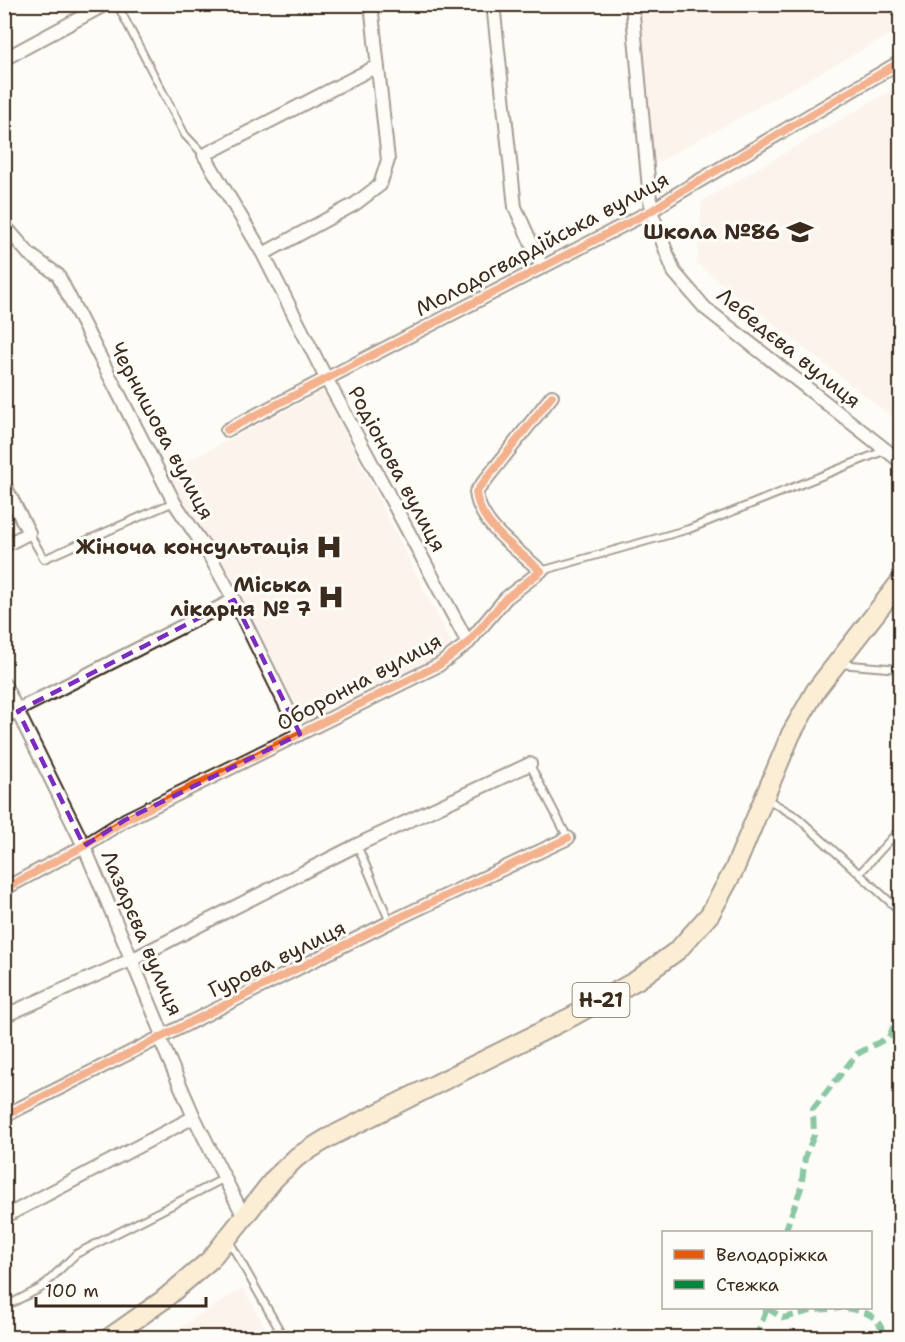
<svg xmlns="http://www.w3.org/2000/svg" width="905" height="1342" viewBox="0 0 905 1342" font-family="'Shantell Sans',sans-serif">
<style>
.built{fill:#faeade}
.lines{fill:none;stroke-linecap:round;stroke-linejoin:round}
.lane-casing{stroke:#3b2a1e;stroke-width:10}
.street-casing{stroke:#3b2a1e;stroke-width:16}
.primary-casing{stroke:#3b2a1e;stroke-width:22}
.lane{stroke:#fdfcf7;stroke-width:6}
.street{stroke:#fdfcf7;stroke-width:12}
.primary{stroke:#f8deab;stroke-width:18}
.quiet{stroke:#00873e;stroke-width:6;stroke-dasharray:12 6;stroke-linecap:butt}
.cycleway-casing{stroke:#fdfcf7;stroke-width:11}
.cycleway{stroke:#e8590c;stroke-width:8}
.marked{fill:none;stroke:#7b2cbf;stroke-width:4.5;stroke-dasharray:12 8;stroke-linejoin:round}
.labels{text-anchor:middle;dominant-baseline:central;stroke-width:6;stroke-linejoin:round;paint-order:stroke}
.shield{fill:#fdfcf7;stroke:#75695f;stroke-width:1.5}
.shield-label{font-size:20px;font-weight:bold;fill:#3b2a1e}
.poi-label{font-size:21px;font-weight:bold;fill:#3b2a1e;stroke:#fdfcf7;text-anchor:end}
.street-label{font-size:21px;fill:#3b2a1e;stroke:#fdfcf7}
</style>
<rect width="100%" height="100%" fill="#fdfcf7"/>
<filter id="ink" filterUnits="userSpaceOnUse"><feTurbulence type="fractalNoise" baseFrequency=".0167" numOctaves="2"/><feDisplacementMap in="SourceGraphic" scale="12" xChannelSelector="R" yChannelSelector="G"/><feConvolveMatrix kernelMatrix="1 2 1 2 8 2 1 2 1" color-interpolation-filters="sRGB"/></filter>
<g filter="url(#ink)">
<path class="built" d="M 636,5 L 900,5 L 900,29 L 653,165 Z
M 900,85 L 900,423 L 697,264 L 702,201 Z
M 324,391 L 454,649 L 300,726 L 209,545 L 166,472 Z
M 243,1288 L 270,1337 L 164,1337 Z"/>
<g class="lines">
<g class="lane-casing">
<path id="lane" d="M 117,4 L 185,135 L 204,155
M 29,533 L 44,559 L 174,502
M 541,571 L 689,529 L 886,450
M 839,664 L 900,669
M 530,765 L 568,838
M 767,799 L 797,817 L 900,911
M 357,845 L 390,922
M 860,873 L 900,829
M 228,1239 L 284,1338
M 4,1307 L 41,1288 L 76,1254 L 225,1178"/>
</g>
<g class="street-casing">
<path id="street" d="M 493,4 L 515,207 L 542,267
M 632,4 L 651,211 L 674,272 L 705,308 L 900,461
M 4,59 L 106,4
M 377,66 L 204,155 L 263,254 L 326,378 L 468,643
M 4,225 L 29,254 L 58,275 L 174,502 L 207,551 L 234,600 L 300,734
M 263,254 L 355,204 L 380,185 L 388,160 L 371,4
M 227,430 L 651,211 L 677,194 L 900,62
M 4,484 L 29,533 L 4,546
M 4,684 L 84,846 L 163,1035
M 4,717 L 234,600
M 4,889 L 84,846 L 125,820 L 439,665 L 468,643 L 506,598 L 541,571 C 518,550 479,525 476,492 L 552,396
M 4,1016 L 133,959 L 357,845 L 530,764
M 160,1039 L 194,1117 L 244,1217
M 4,1116 L 390,922 L 568,838
M 4,1217 L 194,1117"/>
</g>
<g class="primary-casing">
<path id="primary" d="M 109,1338 L 163,1300 L 210,1260 L 274,1179 L 297,1157 L 328,1138 L 573,1016 L 637,980 L 678,950 L 710,914 L 734,870 L 791,734 L 816,690 L 900,582"/>
</g>
<use href="#lane" class="lane"/>
<use href="#street" class="street"/>
<use href="#primary" class="primary"/>
<path class="quiet" d="M 785,1232 L 801,1188 L 805,1158 L 814,1135 L 813,1109 L 857,1054 L 889,1037 L 897,1018 L 900,960
M 767,1308 L 783,1318 L 815,1310 L 841,1308
M 846,1308 C 871,1313 875,1314 887,1338
M 756,1338 L 767,1308"/>
<g class="cycleway-casing">
<path id="cycleway" d="M 227,430 L 651,211 L 677,194 L 900,62
M 4,889 L 84,846 L 125,820 L 439,665 L 468,643 L 506,598 L 541,571 C 518,550 479,525 476,492 L 552,396
M 4,1116 L 390,922 L 568,838"/>
</g>
<use href="#cycleway" class="cycleway"/>
</g>
</g>
<path d="M0 0H905V1342H0ZM 234,600 L 300,734 L 125,820 L 84,846 L 18,711 Z" fill="#fdfcf7" fill-opacity=".55" fill-rule="evenodd"/>
<path class="marked" d="M 234,600 L 300,734 L 125,820 L 84,846 L 18,711 Z"/>
<defs>
<g id="school-bare" transform="scale(2.07)"><path d="M0-5L7-2L0 1L-7-2ZM-4 1L0 2.5L4 1V4Q0 6-4 4Z" fill="#3b2a1e" stroke="#fdfcf7" stroke-width="2.5" paint-order="stroke"/></g>
<g id="hospital-bare" transform="scale(2.07)"><path d="M-5-5h3v3.5h4V-5h3V5h-3V1.5h-4V5h-3Z" fill="#3b2a1e" stroke="#fdfcf7" stroke-width="2.5" paint-order="stroke"/></g>
</defs>
<g fill-rule="evenodd">
<use href="#school-bare" x="800" y="232"/>
<use href="#hospital-bare" x="329" y="547"/>
<use href="#hospital-bare" x="331" y="597"/>
</g>
<g class="labels">
<rect class="shield" x="572.5" y="983" width="57" height="34" rx="4.5"/>
<g class="shield-label">
<text x="601" y="1000">Н-21</text>
</g>
<g class="poi-label">
<text x="780" y="232">Школа №86</text>
<text x="309" y="547">Жіноча консультація</text>
<text x="311" y="585">Міська<tspan x="311" dy="24">лікарня № 7</tspan></text>
</g>
<g class="street-label">
<text transform="translate(542 244) rotate(-28)">Молодогвардійська вулиця</text>
<text transform="translate(789 348) rotate(39)">Лебедєва вулиця</text>
<text transform="translate(162 431) rotate(62)">Чернишова вулиця</text>
<text transform="translate(397 469) rotate(62)">Родіонова вулиця</text>
<text transform="translate(359 682) rotate(-28)">Оборонна вулиця</text>
<text transform="translate(142 933) rotate(67)">Лазарєва вулиця</text>
<text transform="translate(277 959) rotate(-26)">Гурова вулиця</text>
</g>
</g>
<rect width="905" height="1342" fill="none" stroke="#fdfcf7" stroke-width="24"/>
<rect x="12" y="12" width="881" height="1318" fill="none" stroke="#3b2a1e" stroke-width="2" filter="url(#ink)"/>
<rect x="662" y="1231" width="210" height="78" fill="#fdfcf7" stroke="#afa8a0" stroke-width="1.5"/>
<rect x="674" y="1250" width="30" height="9" fill="#e8590c" stroke="#afa8a0" stroke-width="1.5"/>
<text x="716" y="1261" font-size="18" fill="#3b2a1e">Велодоріжка</text>
<rect x="674" y="1280" width="30" height="9" fill="#00873e" stroke="#afa8a0" stroke-width="1.5"/>
<text x="716" y="1291" font-size="18" fill="#3b2a1e">Стежка</text>
<path d="M36 1297v9h170v-9" fill="none" stroke="#3b2a1e" stroke-width="3"/>
<text x="45" y="1297" font-size="18" fill="#3b2a1e" stroke="#fdfcf7" stroke-width="4.5" paint-order="stroke">100 m</text>
</svg>
